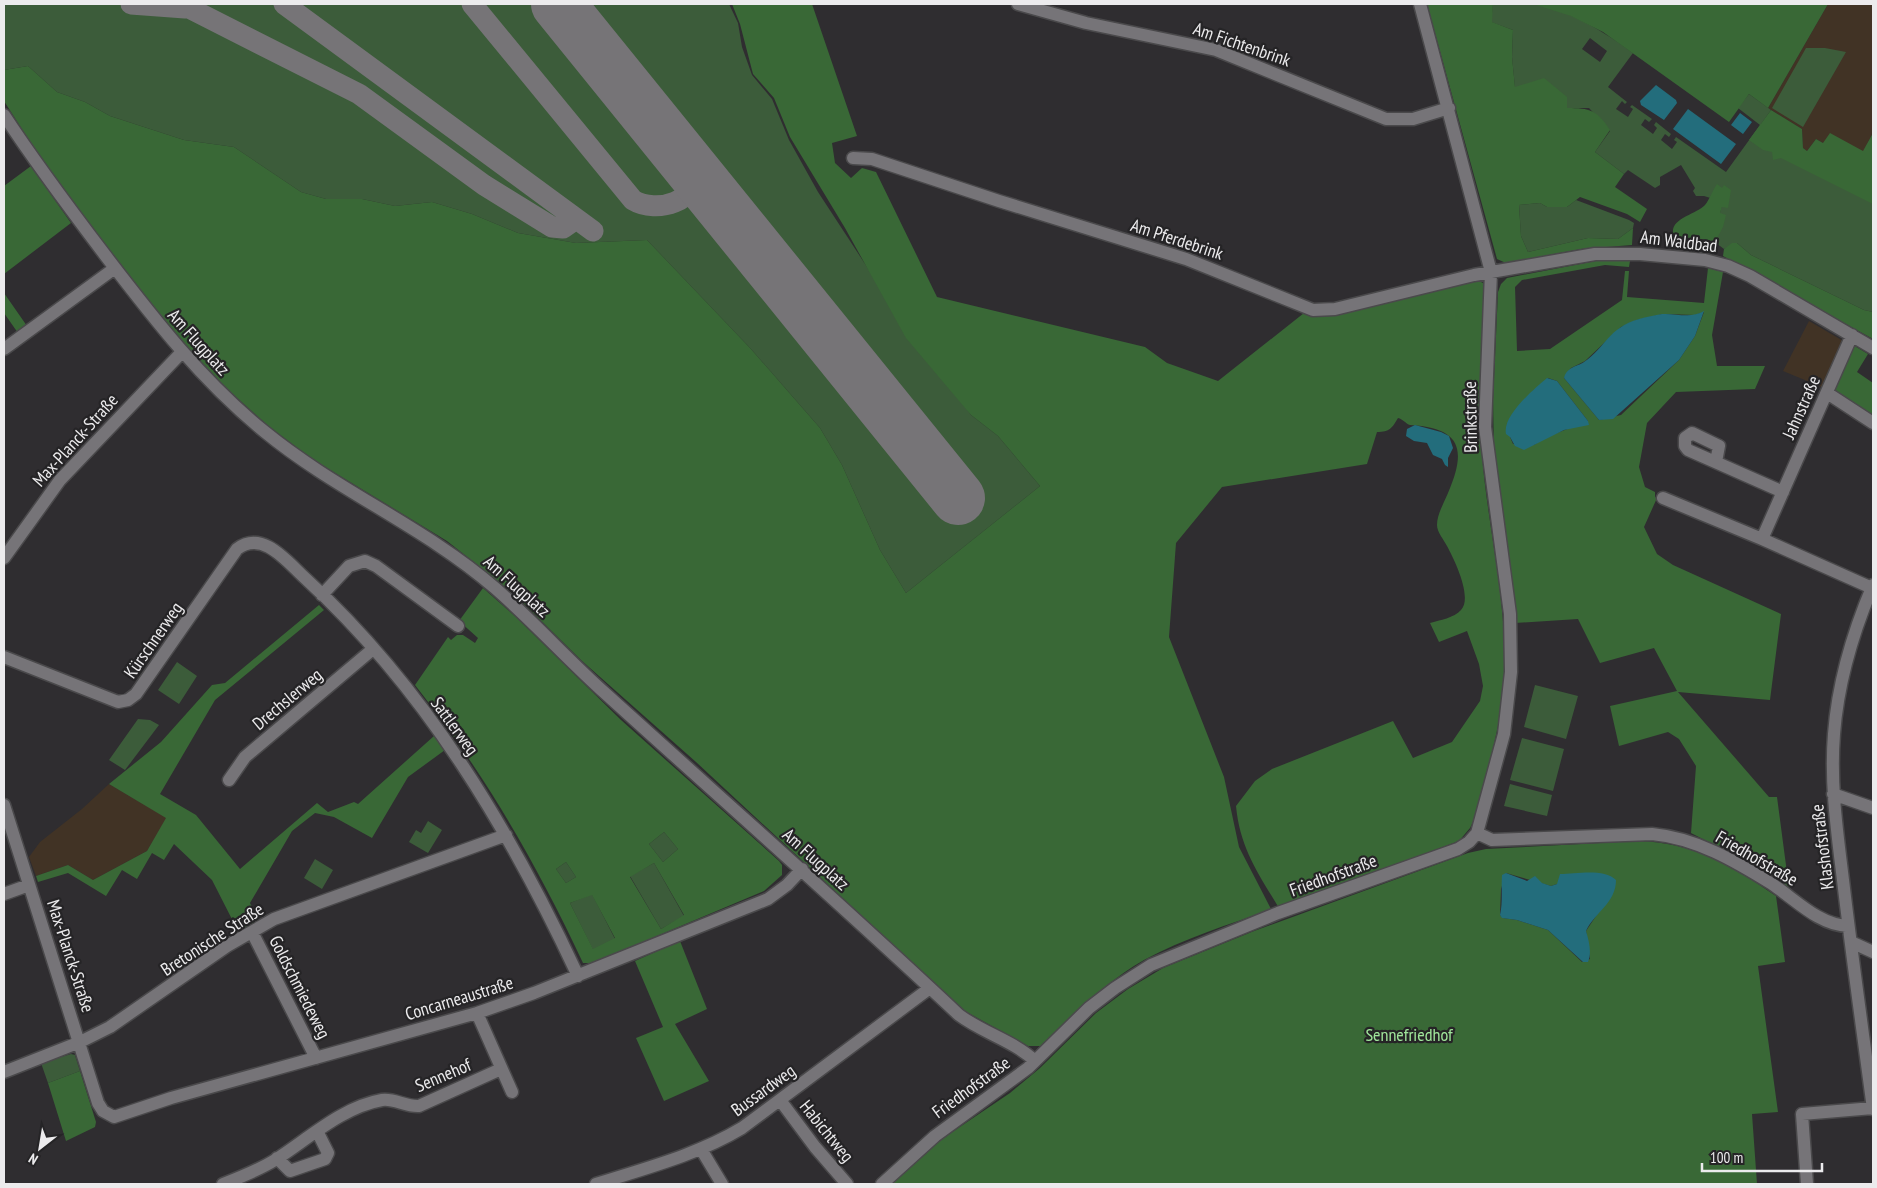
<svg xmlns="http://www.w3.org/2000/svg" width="1877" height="1188" viewBox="0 0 1877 1188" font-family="'PT Sans Narrow',sans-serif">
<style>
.education{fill:#413325}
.green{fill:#3c5c3a;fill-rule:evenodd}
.forest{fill:#396836;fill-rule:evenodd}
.water{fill:#236d7c}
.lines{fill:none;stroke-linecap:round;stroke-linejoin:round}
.taxiway{stroke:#767477;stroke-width:21}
.runway{stroke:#767477;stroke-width:54}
.minor-casing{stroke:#4a494b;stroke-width:15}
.minor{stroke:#767478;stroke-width:12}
.labels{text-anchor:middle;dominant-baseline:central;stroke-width:4.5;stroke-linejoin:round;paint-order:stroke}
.street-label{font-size:18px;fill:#ecebed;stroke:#252426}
.park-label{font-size:18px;fill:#a0e69b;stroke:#252426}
</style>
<rect width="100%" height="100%" fill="#2f2d30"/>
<path class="education" d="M 1828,4 L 1873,4 L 1873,133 L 1863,152 L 1823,143 L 1816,139 L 1807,151 L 1803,148 L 1802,129 L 1768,108 Z
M 1809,321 L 1845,342 L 1824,388 L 1783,371 Z
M 109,784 L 167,818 L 147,851 L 93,880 L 68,865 L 36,876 L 29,857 L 40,842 L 82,809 Z"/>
<path class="green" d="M 4,4 L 729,4 L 738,23 L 742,47 L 752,75 L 772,99 L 789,140 L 818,192 L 869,270 L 971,415 L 998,436 L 1040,486 L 906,593 L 880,550 L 842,465 L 820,428 L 751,349 L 647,240 L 576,243 L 518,233 L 472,214 L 432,202 L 395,206 L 362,199 L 326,199 L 301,192 L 234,147 L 184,140 L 110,116 L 85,102 L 57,92 L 28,66 L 4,70 Z
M 1493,4 C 1506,4 1519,3 1532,4 C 1565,7 1606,33 1633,53 L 1608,87 L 1627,102 L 1625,104 L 1622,101 L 1616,109 L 1628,117 L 1633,109 L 1630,107 L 1632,105 L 1652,119 L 1649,122 L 1645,119 L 1641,125 L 1653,134 L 1657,128 L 1654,125 L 1656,122 L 1671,134 L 1669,137 L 1665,134 L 1661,140 L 1672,149 L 1677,142 L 1674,140 L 1676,137 L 1726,172 L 1760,125 L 1738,108 L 1749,94 L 1771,110 L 1761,124 L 1873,192 L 1873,312 L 1864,310 L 1751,255 L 1737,243 L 1724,249 L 1712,240 L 1723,202 L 1704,196 L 1696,196 L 1693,191 L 1695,188 L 1681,165 L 1660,177 L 1660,185 L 1655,188 L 1628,170 L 1624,174 L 1595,152 L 1610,131 L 1589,108 L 1566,108 L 1515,88 L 1512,57 L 1513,30 L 1491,22 ZM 1590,38 L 1607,51 L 1600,62 L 1582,49 Z
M 1806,48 L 1825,48 L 1846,52 L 1803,127 L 1772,108 Z
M 1576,200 L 1629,220 L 1634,223 L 1633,228 L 1618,239 L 1588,238 L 1528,252 L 1521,236 L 1519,205 L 1540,203 L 1547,207 L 1567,207 Z
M 177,662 L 197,676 L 179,704 L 158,690 Z
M 1535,685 L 1578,696 L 1566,739 L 1524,727 Z
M 138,719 L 150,720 L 159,725 L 125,770 L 109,760 Z
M 1522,738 L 1564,749 L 1553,791 L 1510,780 Z
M 1510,784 L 1552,795 L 1547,816 L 1504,806 Z
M 428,821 L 442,830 L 428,853 L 409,842 L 416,830 L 421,833 Z
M 664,832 L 678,849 L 663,862 L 649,844 Z
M 315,859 L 333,870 L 322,889 L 304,878 Z
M 566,862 L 576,877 L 566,883 L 556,869 Z
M 654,863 L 684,916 L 661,929 L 630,876 Z
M 592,894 L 615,939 L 593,950 L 570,903 Z
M 71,1054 L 75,1055 L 80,1071 L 48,1083 L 41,1063 Z"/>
<path class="forest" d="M 732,4 L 812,4 L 857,136 L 832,143 L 835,163 L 851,178 L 862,168 L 876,172 L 937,297 L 1145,347 L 1167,363 L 1218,381 L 1304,313 L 1475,279 L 1483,283 L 1486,288 C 1483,343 1477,400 1482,455 C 1488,531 1509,608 1504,685 C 1500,730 1486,775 1475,818 L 1470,828 L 1459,841 L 1279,908 C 1258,873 1240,848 1236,806 L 1255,781 L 1272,769 L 1393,721 L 1413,758 L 1452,742 L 1480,701 L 1483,686 L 1479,664 L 1467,631 L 1439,642 L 1430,623 C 1440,620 1454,618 1461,610 C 1473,597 1454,559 1447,546 C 1444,540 1437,532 1437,525 C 1437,514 1444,503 1448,493 C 1467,449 1461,428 1410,425 C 1406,424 1403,419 1398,418 C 1392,428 1390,432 1377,432 L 1367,464 L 1222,487 L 1176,543 L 1169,637 L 1224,777 L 1239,847 L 1271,909 C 1229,925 1184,938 1144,960 C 1105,982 1074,1015 1042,1046 L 1028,1046 L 963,1010 L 696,762 L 582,661 L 513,593 L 447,541 L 312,459 L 267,425 L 226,388 L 185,345 L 150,304 L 42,161 L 4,101 L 4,70 L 28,66 L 57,92 L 85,102 L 110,116 L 184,140 L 234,147 L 301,192 L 326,199 L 362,199 L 395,206 L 432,202 L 472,214 L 518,233 L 576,243 L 647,240 L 751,349 L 820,428 L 842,465 L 880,550 L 906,593 L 1040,486 L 998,436 L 971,415 L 906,338 L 845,228 L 790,137 L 774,98 L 753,74 L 740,24 Z
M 1427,4 L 1493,4 L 1492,22 L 1513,30 L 1512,57 L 1515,87 L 1544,78 L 1567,97 L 1567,108 C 1590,108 1597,110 1610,130 L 1595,152 L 1624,174 L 1615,187 L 1647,209 L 1640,222 L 1627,214 L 1580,197 L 1567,207 L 1547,207 L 1540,203 L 1519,205 L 1521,236 L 1528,252 L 1588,238 L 1618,239 L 1633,228 L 1632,245 L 1581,249 L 1506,263 L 1497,259 Z
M 1533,4 L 1828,4 L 1768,108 L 1749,94 L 1729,122 L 1603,32 L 1571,16 Z
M 1771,110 L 1802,129 L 1803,148 L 1807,151 L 1816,139 L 1823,143 L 1830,133 L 1863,151 L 1873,133 L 1873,204 L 1781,158 L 1773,160 L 1772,152 L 1763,150 L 1749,140 Z
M 31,166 L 71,223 L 4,274 L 4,186 Z
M 1717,184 L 1722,188 L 1724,185 L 1731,190 L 1728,208 L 1722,207 L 1720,213 L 1726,215 L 1723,227 L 1715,242 C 1701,236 1686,241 1673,233 C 1671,218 1697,214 1705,205 C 1709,200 1713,190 1717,184 Z
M 1732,243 L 1737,243 L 1751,255 L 1864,310 L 1873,312 L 1873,339 L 1723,256 L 1724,249 Z
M 1606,259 L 1630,261 L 1629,267 L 1605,265 L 1522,280 L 1515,287 L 1517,351 L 1550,349 L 1622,300 L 1625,271 L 1629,271 L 1627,297 L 1704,303 L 1708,268 L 1723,272 L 1712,335 L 1717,366 L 1765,366 L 1755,389 L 1676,392 L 1647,423 L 1639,467 L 1645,487 L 1655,492 L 1655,497 L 1657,498 L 1644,527 L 1657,554 L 1673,565 L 1781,614 L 1770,700 L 1678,692 L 1769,797 L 1777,797 L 1789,888 L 1767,872 L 1691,833 L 1696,766 L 1679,739 L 1668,732 L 1619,746 L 1610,706 L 1677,691 L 1654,648 L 1600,663 L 1578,619 L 1515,623 L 1494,453 L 1493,400 L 1498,292 L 1501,284 L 1507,278 ZM 1704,312 L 1695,336 L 1679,360 L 1621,415 L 1599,420 L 1564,378 L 1571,368 L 1585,361 L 1621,327 L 1637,320 L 1663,314 L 1695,315 ZM 1548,378 L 1557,381 L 1588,421 L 1544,438 L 1534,445 L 1513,444 L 1510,437 Z
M 4,293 L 27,326 L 18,333 L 4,313 Z
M 1853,345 L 1868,354 L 1857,372 L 1873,383 L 1873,416 L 1833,389 Z
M 483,588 L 516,617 L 621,720 L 779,861 L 782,865 L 782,875 L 764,891 L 593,963 L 583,963 C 537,864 483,771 415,685 L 448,637 L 451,640 L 457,635 L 463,635 L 475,643 L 478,638 L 459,621 ZM 664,832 L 678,849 L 663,862 L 649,844 ZM 566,862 L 576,877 L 566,883 L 556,869 ZM 654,863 L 684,915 L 661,929 L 630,877 ZM 592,895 L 615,938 L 593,949 L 570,903 Z
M 319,605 L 324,610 L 215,700 L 160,794 L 196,815 L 240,869 L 317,803 L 328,812 L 354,802 L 358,804 L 434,736 L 445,750 L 408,777 L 372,838 L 334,817 L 315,813 L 292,831 L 250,903 L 259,921 L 239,933 L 212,880 L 174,844 L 164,860 L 152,853 L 137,879 L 122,870 L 106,896 L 68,873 L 38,882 L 36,876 L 68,865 L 93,880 L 147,851 L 166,818 L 109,784 L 161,742 L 212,685 L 225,683 Z
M 1638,841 C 1693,842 1732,866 1776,896 L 1785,962 L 1758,966 L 1778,1112 L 1752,1114 L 1757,1184 L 891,1184 L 939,1141 L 1010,1093 L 1040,1068 L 1096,1013 L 1128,989 L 1163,968 L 1254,931 L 1468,853 L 1486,849 ZM 1506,873 L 1551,886 L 1557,884 L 1598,913 L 1586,931 L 1590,959 L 1582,962 L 1548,930 L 1517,920 L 1503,918 L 1500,915 L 1501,889 Z
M 680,941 L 707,1009 L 675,1024 L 709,1081 L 664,1101 L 636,1038 L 663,1027 L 635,961 Z
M 80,1071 L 96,1122 L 95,1127 L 66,1141 L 48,1083 Z"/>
<path class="water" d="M 1656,85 L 1676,100 L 1677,103 L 1664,120 L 1641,105 L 1640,101 Z
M 1688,109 L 1736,144 L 1721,164 L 1673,129 Z
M 1740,113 L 1752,122 L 1743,134 L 1731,125 Z
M 1704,311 L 1695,336 L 1679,360 L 1613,419 L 1599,420 L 1564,378 C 1567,367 1576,367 1584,362 C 1606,347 1608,328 1639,319 C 1646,317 1655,315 1662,314 C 1676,313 1691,319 1704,311 Z
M 1547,378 L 1557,381 L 1588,421 L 1589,425 L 1564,430 L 1524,450 L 1515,446 L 1510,437 L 1506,434 C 1502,416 1534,389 1547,378 Z
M 1415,425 L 1441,432 L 1449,436 L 1453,448 L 1448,458 L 1448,467 L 1445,465 L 1442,459 L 1433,455 L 1427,443 L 1414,441 L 1406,436 L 1407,429 Z
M 1506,873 L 1527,881 L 1535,876 L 1542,883 L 1551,886 L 1557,884 L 1560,874 C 1576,874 1604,868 1616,880 C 1616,903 1595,912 1586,931 C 1589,941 1592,953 1588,962 L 1583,962 L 1548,930 L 1517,920 L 1502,918 L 1500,915 C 1503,902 1501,888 1502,875 Z"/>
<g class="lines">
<path class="taxiway" d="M 131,4 L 185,8
M 181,4 L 359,94 L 484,185 L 552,227 L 563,228 L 576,219
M 284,4 L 593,231
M 472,4 L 633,200 C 656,214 702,202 691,169"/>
<path class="runway" d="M 558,4 L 958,498"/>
<g class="minor-casing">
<path id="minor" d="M 1018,4 L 1086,23 L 1216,50 L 1386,119 L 1413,119 L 1449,108
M 4,115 C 36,164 70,209 105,255 C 154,319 202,381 265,432 C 337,491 425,527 495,588 C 534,622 568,660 606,694 C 724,801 843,906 959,1015 C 983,1033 1014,1041 1035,1061
M 853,158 L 872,159 L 999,201 L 1186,259 L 1313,310 L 1335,309 L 1474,275 L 1595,254 L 1640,254 L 1705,260 L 1728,266 L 1750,276 L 1873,348
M 1852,335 L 1762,539 L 1872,588
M 4,349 L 115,268
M 1827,393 L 1873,423
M 1716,462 L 1719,446 L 1692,433 L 1685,438 L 1685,446 L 1688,450 L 1783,492
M 1663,498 L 1762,539
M 4,558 L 60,480 L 182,352
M 1873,585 C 1853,632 1838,681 1834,734 C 1830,783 1837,831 1843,880 C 1852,957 1863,1033 1873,1109
M 322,595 L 349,566 L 365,561 L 376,566 L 458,626
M 4,657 L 118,702 L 128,700 L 136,694 L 237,549 C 263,529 288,563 306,579 C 426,689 510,830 578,976
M 229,780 L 245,757 L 373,649
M 1833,794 L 1873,808
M 4,805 L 98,1103 L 103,1111 L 114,1117 L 171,1098 L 477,1013 L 534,993 L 768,899 L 787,885 L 802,869
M 1477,833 L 1492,840 L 1652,834 C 1696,838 1735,861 1772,884 C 1796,900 1819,925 1848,926
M 4,894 L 29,885
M 252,932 L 316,1058
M 1851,942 L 1873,952
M 477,1013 L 512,1092
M 4,1072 L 80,1042 L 110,1027 L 227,946 L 274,919 L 506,835
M 780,1100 L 815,1147 L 847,1184
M 701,1149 L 722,1184
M 277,1158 L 290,1171 L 325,1159 L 328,1153 L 317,1131
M 223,1184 C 241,1177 259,1170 275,1160 C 308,1139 342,1107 382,1100 C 394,1098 406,1107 419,1106 L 501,1069
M 596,1184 C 646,1168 697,1155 742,1128 L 930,988
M 882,1184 L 935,1136 L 1028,1068 L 1089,1008 L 1115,988 L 1151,965 L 1278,913 L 1458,849 L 1469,842 L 1477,833 L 1504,734 L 1511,672 L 1510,614 L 1485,427 L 1491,272 L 1420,4
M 1807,1184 L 1802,1114 L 1873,1108"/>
</g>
<use href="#minor" class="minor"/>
</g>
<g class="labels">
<g class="street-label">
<text transform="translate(1242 44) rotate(19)">Am Fichtenbrink</text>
<text transform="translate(1177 239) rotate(18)">Am Pferdebrink</text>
<text transform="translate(1679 241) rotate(7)">Am Waldbad</text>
<text transform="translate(199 342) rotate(48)">Am Flugplatz</text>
<text transform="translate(1801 407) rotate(-66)">Jahnstraße</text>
<text transform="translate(1470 417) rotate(-91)">Brinkstraße</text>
<text transform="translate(75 440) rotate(-48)">Max-Planck-Straße</text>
<text transform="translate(517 586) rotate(42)">Am Flugplatz</text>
<text transform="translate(153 640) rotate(-55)">Kürschnerweg</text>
<text transform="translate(287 699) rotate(-40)">Drechslerweg</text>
<text transform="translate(455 726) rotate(54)">Sattlerweg</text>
<text transform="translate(1822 847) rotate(-97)">Klashofstraße</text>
<text transform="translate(1757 858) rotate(30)">Friedhofstraße</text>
<text transform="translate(816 859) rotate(42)">Am Flugplatz</text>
<text transform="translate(1333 875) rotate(-20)">Friedhofstraße</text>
<text transform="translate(212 939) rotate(-33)">Bretonische Straße</text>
<text transform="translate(71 956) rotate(72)">Max-Planck-Straße</text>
<text transform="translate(300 987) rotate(63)">Goldschmiedeweg</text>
<text transform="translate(459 998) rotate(-17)">Concarneaustraße</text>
<text transform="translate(443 1075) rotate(-23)">Sennehof</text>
<text transform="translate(971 1087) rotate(-36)">Friedhofstraße</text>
<text transform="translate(763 1090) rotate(-36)">Bussardweg</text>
<text transform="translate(827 1131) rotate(51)">Habichtweg</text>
</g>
<g class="park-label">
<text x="1409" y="1034">Sennefriedhof</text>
</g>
</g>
<rect width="1877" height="1188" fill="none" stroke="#ecebed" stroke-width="10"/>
<g transform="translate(40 1148) rotate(211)" stroke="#252426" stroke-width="4" paint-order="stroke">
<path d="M0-4L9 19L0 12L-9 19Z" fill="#ecebed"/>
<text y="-8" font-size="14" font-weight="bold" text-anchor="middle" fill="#ecebed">N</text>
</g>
<path d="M1702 1163v8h120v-8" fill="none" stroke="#ecebed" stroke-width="2.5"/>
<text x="1710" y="1163" font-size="15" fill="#ecebed" stroke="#252426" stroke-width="4" paint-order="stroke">100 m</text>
</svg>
